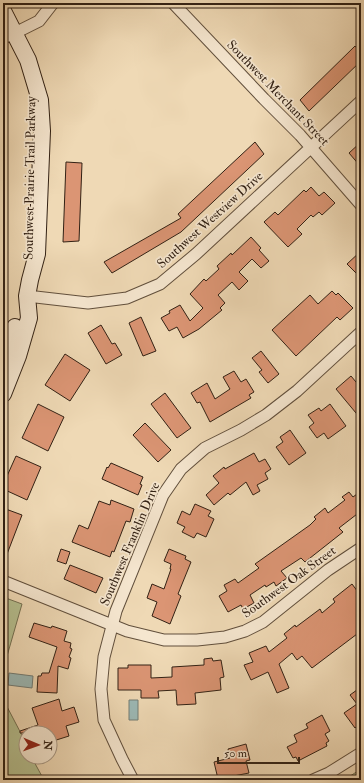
<svg xmlns="http://www.w3.org/2000/svg" width="364" height="783" viewBox="0 0 364 783" font-family="'IM FELL Double Pica',serif">
<style>
.green{fill:#b6c090;stroke:#747052}
.water{fill:#9cb9b6;stroke:#727c75}
.building{fill:#db9574;stroke:#322114}
.lines{fill:none;stroke-linecap:round;stroke-linejoin:round}
.street-casing{stroke:#614f3c;stroke-width:13}
.secondary-casing{stroke:#322114;stroke-width:18}
.street{stroke:#f5e6cf;stroke-width:11}
.secondary{stroke:#f5e6cf;stroke-width:16}
.labels{text-anchor:middle;dominant-baseline:central;stroke-width:3.5;stroke-linejoin:round;paint-order:stroke}
.street-label{font-size:13px;fill:#322114;stroke:#f5e6cf}
</style>
<rect width="100%" height="100%" fill="#efd9b5"/>
<filter id="stains"><feTurbulence type="fractalNoise" baseFrequency=".005" numOctaves="4"/><feColorMatrix values="0 0 0 0 .2 0 0 0 0 .09 0 0 0 0 .02 0 0 0 .5 -.17"/></filter>
<radialGradient id="worn" r=".72"><stop offset=".6" stop-color="#630" stop-opacity="0"/><stop offset="1" stop-color="#630" stop-opacity=".3"/></radialGradient>
<path class="green" d="M 3,597 L 22,604 L 3,670 Z
M 3,699 L 26,743 L 26,757 L 34,757 L 32,758 L 44,780 L 3,780 Z
M 361,769 L 361,780 L 344,780 Z"/>
<path class="water" d="M 9,673 L 33,676 L 32,688 L 8,685 Z
M 129,700 L 138,700 L 138,720 L 129,720 Z"/>
<path class="building" d="M 355,46 L 361,53 L 361,61 L 309,111 L 300,100 Z
M 255,142 L 264,154 L 181,232 L 112,273 L 104,262 L 181,218 L 178,214 Z
M 361,142 L 361,167 L 349,153 Z
M 66,162 L 82,163 L 79,241 L 63,242 Z
M 311,187 L 319,196 L 324,192 L 335,203 L 322,215 L 319,212 L 313,217 L 311,215 L 297,229 L 302,234 L 288,247 L 264,222 L 275,212 L 278,215 L 304,190 L 306,192 Z
M 251,237 L 261,248 L 259,250 L 269,261 L 261,268 L 252,259 L 239,272 L 248,281 L 239,290 L 232,282 L 218,295 L 225,303 L 220,308 L 222,310 L 199,329 L 183,338 L 177,327 L 169,331 L 161,318 L 170,313 L 169,311 L 180,305 L 190,321 L 203,308 L 190,294 L 204,279 L 206,281 L 219,269 L 217,266 L 231,253 L 232,255 Z
M 361,251 L 361,269 L 356,273 L 347,264 Z
M 332,291 L 336,295 L 338,293 L 353,308 L 340,320 L 337,317 L 296,356 L 272,330 L 310,295 L 318,304 Z
M 141,317 L 156,351 L 143,356 L 129,323 Z
M 101,325 L 112,344 L 115,343 L 122,355 L 106,364 L 88,333 Z
M 261,351 L 279,374 L 268,383 L 259,372 L 262,370 L 252,358 Z
M 65,354 L 90,370 L 70,401 L 45,385 Z
M 234,371 L 241,382 L 246,379 L 254,392 L 249,395 L 251,398 L 210,422 L 200,402 L 197,403 L 191,393 L 207,383 L 215,399 L 230,389 L 223,377 Z
M 351,376 L 361,388 L 361,419 L 336,389 Z
M 165,393 L 191,428 L 177,438 L 151,404 Z
M 38,404 L 64,417 L 48,451 L 22,438 Z
M 330,404 L 346,426 L 328,439 L 324,433 L 317,438 L 309,427 L 314,423 L 308,415 L 319,408 L 321,411 Z
M 145,423 L 171,450 L 158,462 L 133,435 Z
M 290,430 L 306,453 L 289,465 L 276,447 L 283,442 L 280,437 Z
M 254,453 L 259,462 L 265,459 L 271,469 L 265,473 L 268,479 L 257,485 L 260,491 L 253,495 L 246,482 L 230,495 L 228,493 L 214,505 L 206,495 L 219,483 L 213,476 L 224,467 L 225,469 Z
M 16,456 L 41,467 L 27,500 L 3,489 L 3,485 Z
M 111,463 L 143,477 L 140,484 L 142,485 L 138,495 L 102,479 L 107,467 L 108,468 Z
M 349,492 L 353,497 L 357,494 L 361,499 L 361,511 L 339,528 L 343,532 L 305,562 L 301,558 L 281,571 L 287,578 L 276,586 L 274,582 L 266,587 L 265,585 L 250,595 L 254,603 L 243,609 L 241,605 L 228,612 L 219,596 L 227,591 L 224,585 L 235,579 L 238,583 L 259,568 L 255,564 L 310,525 L 316,519 L 314,517 L 325,508 L 328,513 L 345,500 L 342,497 Z
M 111,500 L 134,509 L 130,522 L 126,521 L 114,552 L 112,551 L 110,557 L 72,542 L 79,525 L 88,529 L 99,501 L 110,505 Z
M 195,504 L 211,511 L 208,516 L 214,519 L 206,537 L 197,533 L 194,538 L 182,532 L 185,527 L 177,523 L 182,511 L 190,515 Z
M 3,508 L 22,515 L 4,562 L 3,562 Z
M 61,549 L 70,552 L 66,564 L 57,561 Z
M 169,549 L 186,556 L 185,559 L 191,562 L 178,594 L 181,596 L 170,624 L 152,616 L 157,602 L 147,598 L 152,584 L 164,589 L 171,569 L 170,569 L 171,564 L 164,561 Z
M 70,565 L 103,578 L 96,593 L 64,579 Z
M 352,584 L 361,596 L 361,631 L 312,668 L 302,656 L 297,660 L 292,653 L 279,664 L 289,688 L 277,693 L 268,672 L 251,680 L 244,665 L 253,662 L 249,653 L 266,646 L 269,652 L 287,638 L 284,634 L 295,625 L 296,627 L 320,609 L 322,613 L 335,602 L 333,599 Z
M 34,623 L 51,628 L 52,626 L 67,631 L 64,641 L 71,643 L 70,648 L 72,649 L 69,657 L 71,658 L 68,669 L 58,666 L 57,693 L 37,692 L 38,676 L 41,676 L 42,673 L 49,673 L 57,647 L 29,637 Z
M 212,658 L 213,661 L 221,660 L 224,677 L 220,678 L 221,690 L 195,693 L 196,704 L 177,705 L 176,690 L 158,691 L 159,698 L 141,698 L 141,690 L 118,690 L 118,668 L 128,668 L 128,665 L 151,665 L 151,678 L 172,677 L 172,667 L 204,665 L 204,659 Z
M 361,687 L 361,723 L 355,728 L 344,713 L 357,704 L 350,695 Z
M 59,699 L 62,711 L 74,707 L 79,722 L 66,726 L 69,736 L 50,742 L 50,733 L 20,733 L 20,731 L 38,725 L 32,708 Z
M 322,715 L 330,731 L 325,734 L 329,741 L 326,743 L 327,746 L 298,761 L 296,757 L 293,758 L 287,747 L 297,742 L 294,735 L 308,728 L 306,724 Z
M 246,744 L 250,760 L 246,761 L 249,773 L 218,779 L 214,762 L 230,758 L 228,749 Z"/>
<g class="lines">
<g class="street-casing">
<path id="street" d="M 173,3 L 264,99 L 300,135 L 361,205
M 3,38 L 15,33 L 39,21 L 53,3
M 27,296 L 88,303 L 127,298 L 160,284 L 196,254 L 361,101
M 3,581 L 127,631 L 164,640 L 197,640 L 225,637 L 245,631 L 263,622 L 328,570 L 361,548
M 133,780 L 122,759 L 104,720 L 101,689 L 104,657 L 116,611 L 163,495 L 181,469 L 205,448 L 241,430 L 266,415 L 297,391 L 361,332
M 313,780 L 329,773 L 361,753"/>
</g>
<g class="secondary-casing">
<path id="secondary" d="M 3,11 L 28,60 L 40,100 L 42,131 L 37,254 L 30,280 L 27,296 L 29,318 L 18,356 L 3,394
M 3,363 L 15,327"/>
</g>
<use href="#street" class="street"/>
<use href="#secondary" class="secondary"/>
</g>
<g class="labels">
<g class="street-label">
<text transform="translate(278 93) rotate(46)">Southwest Merchant Street</text>
<text transform="translate(30 178) rotate(-89)">Southwest Prairie Trail Parkway</text>
<text transform="translate(210 220) rotate(-42)">Southwest Westview Drive</text>
<text transform="translate(130 544) rotate(-67)">Southwest Franklin Drive</text>
<text transform="translate(289 582) rotate(-36)">Southwest Oak Street</text>
</g>
</g>
<rect width="364" height="783" fill="none" stroke="#efd9b5" stroke-width="16"/>
<rect x="4" y="4" width="356" height="775" fill="none" stroke="#322114" stroke-width="2"/>
<rect x="8" y="8" width="348" height="767" fill="none" stroke="#322114"/>
<g transform="translate(38 745) rotate(92)"><circle r="19" fill="#f5e6cf" stroke="#a79784"/>
<path d="M0-3L7 15L0 10L-7 15Z" fill="#8f2418"/>
<text y="-6" font-size="11" font-weight="bold" text-anchor="middle" fill="#322114">N</text>
</g>
<path d="M218 757v6h81v-6" fill="none" stroke="#322114" stroke-width="2"/>
<text x="224" y="757" font-size="12" fill="#322114" stroke="#f5e6cf" stroke-width="3" paint-order="stroke">50 m</text>
<rect width="100%" height="100%" filter="url(#stains)"/>
<rect width="100%" height="100%" fill="url(#worn)"/>
</svg>
